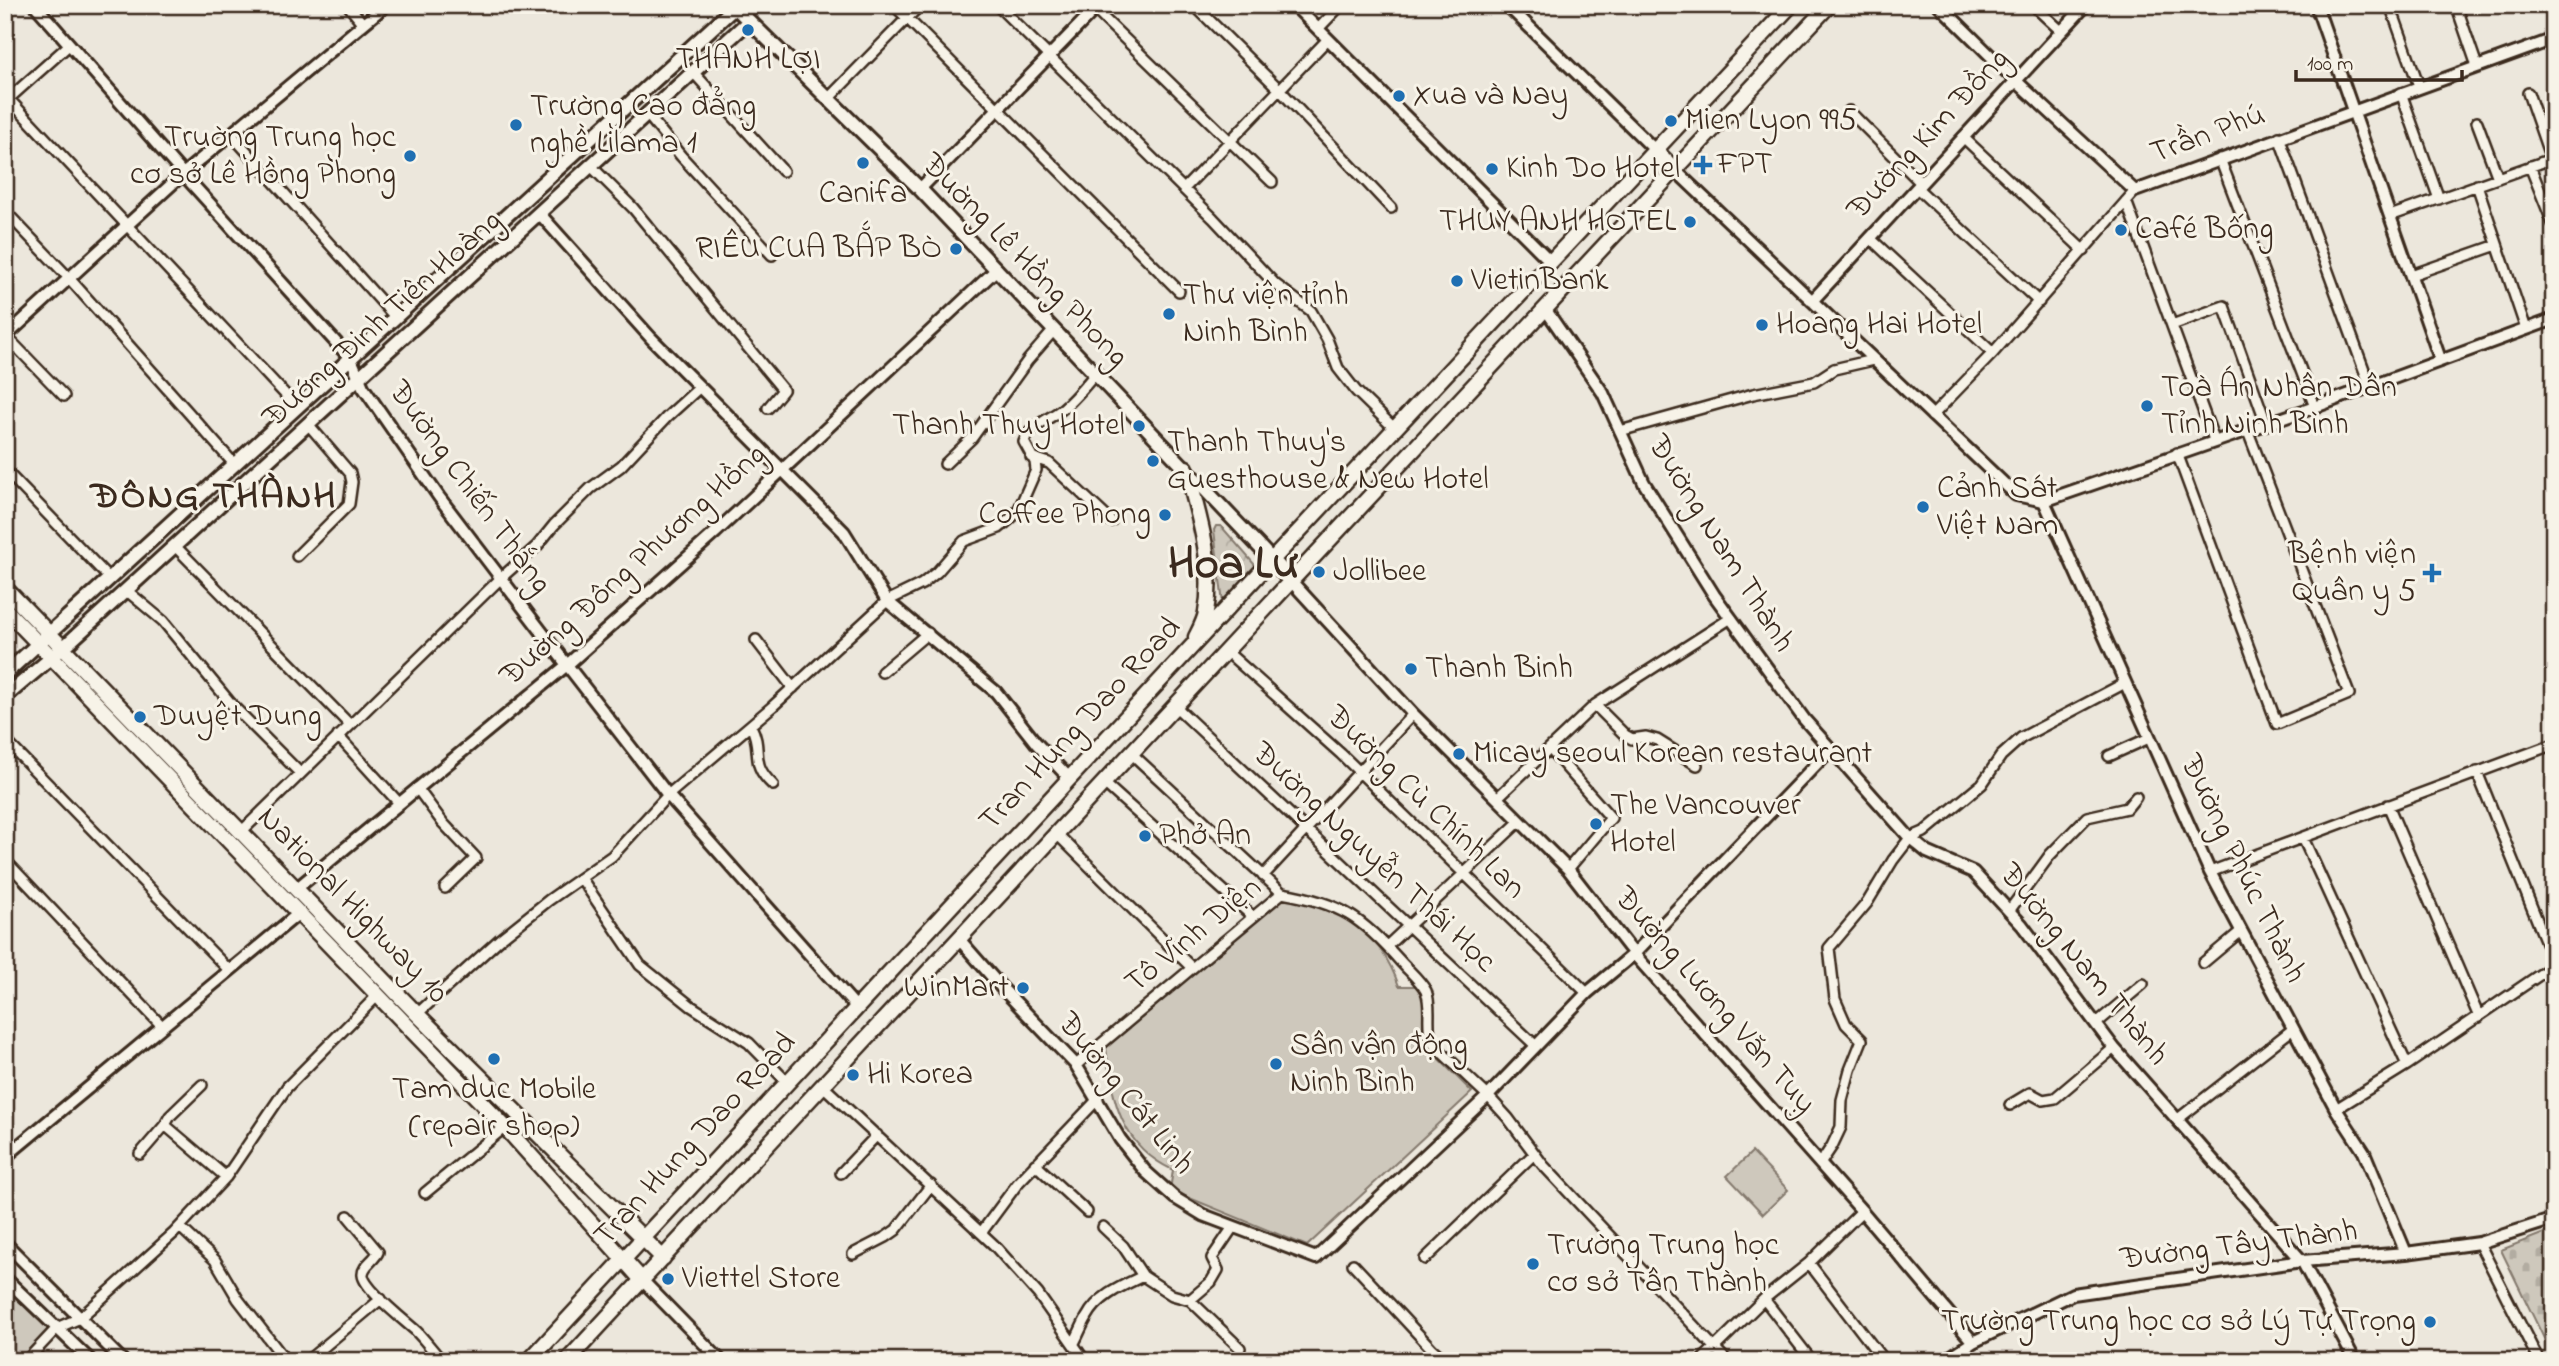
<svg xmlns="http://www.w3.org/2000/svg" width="2559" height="1366" viewBox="0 0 2559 1366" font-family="'Indie Flower',sans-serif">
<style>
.green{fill:#cec8bc;stroke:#84796d;stroke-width:2}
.forest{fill:url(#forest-crowns);stroke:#84796d;stroke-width:2}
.cemetery{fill:url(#cemetery-stones);stroke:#84796d;stroke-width:2}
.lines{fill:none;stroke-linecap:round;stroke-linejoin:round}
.minor-casing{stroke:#3b2a1e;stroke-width:14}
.tertiary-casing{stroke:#3b2a1e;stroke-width:16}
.secondary-casing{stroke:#3b2a1e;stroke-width:18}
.primary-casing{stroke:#3b2a1e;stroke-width:19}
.trunk-casing{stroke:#3b2a1e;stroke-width:19}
.minor{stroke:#f7f3e8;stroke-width:9}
.tertiary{stroke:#f7f3e8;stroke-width:10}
.secondary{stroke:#f7f3e8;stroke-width:12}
.primary{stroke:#f7f3e8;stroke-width:14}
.trunk{stroke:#f7f3e8;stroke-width:14}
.poi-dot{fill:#1f6fb2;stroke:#f7f3e8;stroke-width:2.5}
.labels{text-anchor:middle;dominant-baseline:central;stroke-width:6;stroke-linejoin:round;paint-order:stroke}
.poi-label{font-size:32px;fill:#3b2a1e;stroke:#f7f3e8;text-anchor:start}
.street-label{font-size:32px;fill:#3b2a1e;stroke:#f7f3e8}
.district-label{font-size:38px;font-weight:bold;letter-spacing:2px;fill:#3b2a1e;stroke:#f7f3e8}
.town-label{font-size:46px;font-weight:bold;fill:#3b2a1e;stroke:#f7f3e8}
</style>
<defs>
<pattern id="forest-crowns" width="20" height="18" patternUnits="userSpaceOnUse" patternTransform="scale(1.75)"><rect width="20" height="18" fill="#cec8bc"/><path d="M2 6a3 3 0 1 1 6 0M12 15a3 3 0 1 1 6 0" fill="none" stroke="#b2aca1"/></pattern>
<pattern id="cemetery-stones" width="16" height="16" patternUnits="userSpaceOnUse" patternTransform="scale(1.75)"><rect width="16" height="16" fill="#cec8bc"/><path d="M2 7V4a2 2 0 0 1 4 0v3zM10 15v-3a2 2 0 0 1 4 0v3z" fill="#b2aca1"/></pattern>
</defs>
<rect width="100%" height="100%" fill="#ece7dc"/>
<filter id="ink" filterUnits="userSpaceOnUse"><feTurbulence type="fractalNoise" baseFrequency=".0143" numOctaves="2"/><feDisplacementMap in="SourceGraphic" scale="14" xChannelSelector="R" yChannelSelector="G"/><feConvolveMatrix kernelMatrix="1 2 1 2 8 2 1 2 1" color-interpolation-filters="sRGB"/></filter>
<g filter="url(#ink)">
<path class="green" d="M 1284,896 L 1287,900 C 1344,904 1380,933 1399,986 L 1416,986 L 1423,997 L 1425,1045 L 1472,1092 L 1307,1246 L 1170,1190 L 1173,1170 C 1121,1146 1112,1101 1106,1048 Z
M 1752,1152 L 1788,1190 L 1763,1214 L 1727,1176 Z
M 5,1278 L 57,1328 L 26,1361 L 5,1361 Z"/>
<path class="forest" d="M 1216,526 L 1221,526 L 1255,565 L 1255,568 L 1223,604 L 1214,530 Z"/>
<path class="cemetery" d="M 2554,1229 L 2554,1359 L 2501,1250 Z"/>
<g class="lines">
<g class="minor-casing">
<path id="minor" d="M 348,5 L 363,24
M 894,5 L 1179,291
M 997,5 L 1213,218 L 1275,284 L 1311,311 L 1327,339 L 1338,368 L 1356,391 L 1395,429
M 1090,5 L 1272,182
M 1194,5 L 1279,89 L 1391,208
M 2033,5 L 2061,31
M 2390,5 L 2419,86
M 2456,5 L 2477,66
M 1318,29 L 1341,5
M 693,72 L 783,171
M 2401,93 L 2439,199
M 2528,93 L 2551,159
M 5,95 L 298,408
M 828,99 L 920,5
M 5,102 L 69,45
M 1849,111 L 1921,183
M 647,114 L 681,156 L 772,255
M 2477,122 L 2498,178
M 231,134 L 396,318
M 1963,137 L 2084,251
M 2279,137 L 2370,386
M 2220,159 L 2315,407
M 591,166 L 633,208 L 783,390 L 768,408
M 2530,166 L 2554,226
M 2477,185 L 2526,329
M 1917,188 L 2039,302
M 1184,189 L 1328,39
M 2126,201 L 2214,440
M 5,211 L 68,277 L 235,465
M 2390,216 L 2554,158
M 1870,238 L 1993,353
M 2411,275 L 2497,245
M 2172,325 L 2224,306 L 2266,423
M 5,335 L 64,396
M 1932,416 L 1993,353 L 2135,191
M 1620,431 L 1753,394 L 1814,382 L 1834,369 L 1873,360
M 2177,453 L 2277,724 L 2349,694 L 2247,429
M 1031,457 L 1049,463 L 1111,521
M 945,464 L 972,438 L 1028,360 L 1054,330
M 5,470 L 110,579
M 175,546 L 350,725
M 297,556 L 349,504 L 352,482 L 350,473 L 308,424
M 126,590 L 163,621 L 233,706 L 300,773
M 756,640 L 793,688
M 1226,651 L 1341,754 L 1587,993
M 882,672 L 928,633
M 1595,705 L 1625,735 L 1632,739 L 1646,737 L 1657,740 L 1697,765
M 1175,706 L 1536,1046
M 751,726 C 764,751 748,762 773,785
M 338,736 L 399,803
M 5,740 L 229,970
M 1550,749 L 1611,818 L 1568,869
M 1131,753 L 1282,893
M 2109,756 L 2149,738
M 2477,772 L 2554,962
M 1104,783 L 1252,916
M 417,788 L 443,823 L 476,858 L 445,888
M 1497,798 L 1595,705 L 1731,618
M 2388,805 L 2479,1017
M 241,832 L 501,578 L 537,546 L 554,525 L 591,488 L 621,466 L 667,417 L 700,387
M 1057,834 L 1191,967
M 2303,838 L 2407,1065
M 5,860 L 162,1026
M 2210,872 L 2554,744
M 1263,876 L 1413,714
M 581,878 L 640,965 L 691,1006 L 749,1043 L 788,1083
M 2009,911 L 2050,855 L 2087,817 L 2127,808 L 2136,797
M 1387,946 L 1520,821
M 2203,963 L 2240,932
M 417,1014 L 500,939 L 549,900 L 612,856 L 668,795 L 773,706 L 887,601 L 922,584 L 937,572 L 964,541 L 999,528 L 1010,519 L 1018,511 L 1036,470 L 1035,462 L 1024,442 C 1030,426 1048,420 1061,410 C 1074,400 1085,386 1096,373
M 2098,1022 L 2143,984
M 1076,1065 L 1282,893 C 1341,903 1362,918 1401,962 C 1409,971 1421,981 1426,991 C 1433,1009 1424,1028 1434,1045 L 1488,1096 L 1508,1118 L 1543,1165 L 1727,1361
M 823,1086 L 994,1245 L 1038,1294 L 1085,1361
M 2010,1105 L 2030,1093 L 2043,1100 L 2055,1098 L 2114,1048
M 2336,1109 L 2407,1065 L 2554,965
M 2178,1119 L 2293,1029
M 165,1125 L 226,1177
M 140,1154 L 165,1125 L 170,1116 L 202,1085
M 1035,1164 L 1087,1212
M 1820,1164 L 1832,1146 L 1841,1127 L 1842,1100 L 1850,1070 L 1862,1040 L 1846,1024 L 1835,999 L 1829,948 L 1867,903 L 1893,860 L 1910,838 L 1924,832 L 1982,784 L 2001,756 L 2021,738 L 2125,683
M 841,1173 L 877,1135
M 425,1193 L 505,1127
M 348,1216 L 378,1252 C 375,1260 362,1266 363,1275 C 364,1289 405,1321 416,1331 C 425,1340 433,1351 442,1361
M 180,1227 L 215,1260 L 238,1299 L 286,1361
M 1103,1227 L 1123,1246 L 1143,1276 L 1172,1295 L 1190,1300 L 1240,1348
M 981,1233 L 1018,1183 L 1098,1099
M 2479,1243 L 2539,1361
M 853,1254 L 886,1237 L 896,1230 L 931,1185
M 1425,1259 L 1534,1154
M 1809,1263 L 1884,1361
M 1353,1264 L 1432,1349 L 1446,1361
M 1764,1299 L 1812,1361
M 1190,1300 L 1211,1282 L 1218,1270 L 1212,1258 L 1233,1227
M 1074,1343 C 1079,1334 1082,1325 1087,1317 C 1098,1296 1122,1286 1143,1276
M 26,1361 L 57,1328 L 80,1318 L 174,1233 L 226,1177 L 287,1087 L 378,995
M 307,1361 L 381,1299
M 1701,1361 L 1764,1299 L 1809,1263 L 1862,1211"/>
</g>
<g class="tertiary-casing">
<path id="tertiary" d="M 35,5 L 183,174 L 351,359 L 363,387 L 439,497 L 567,665 L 668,795 L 857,1008
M 1294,5 L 1551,262
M 1507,5 L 1656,151
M 1939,5 L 2015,80 L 2135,191 L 2554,39
M 2316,5 L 2440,359
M 1676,171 L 2016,495 L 2044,501 L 2315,407 L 2554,319
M 920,189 L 1099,5
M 539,213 L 651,338 L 844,532 L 887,601 L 996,692 L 1036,743 L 1070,779
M 1812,301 L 2086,5
M 1546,310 L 1603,393 L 1644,483 L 1714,595 L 1804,719 L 1910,838 L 1927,852 L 1973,872 L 2022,925 L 2114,1048 L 2302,1261 L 2355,1361
M 5,337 L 183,174 L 386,5
M 2044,501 L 2210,872 L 2336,1109 L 2364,1152 L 2406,1253
M 1291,581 L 1413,714 L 1568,869 L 1634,954 L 1862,1211 L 1973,1342
M 296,889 L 567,665 L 716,532 L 997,269
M 959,939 L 1001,987 L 1076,1065 L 1120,1139 L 1145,1171 L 1175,1198 L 1203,1215 L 1316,1258 L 1488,1096 L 1587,993 L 1634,954 L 1831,749
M 5,1157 L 299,913
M 5,1243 L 123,1361
M 5,1278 L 91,1361
M 642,1280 L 721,1361
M 1944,1361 L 1973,1342 L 2073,1294 L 2302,1261 L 2406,1253 L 2479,1243 L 2554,1219"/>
</g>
<g class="secondary-casing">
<path id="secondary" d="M 733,5 L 920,189 L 1272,560
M 5,674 L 735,7
M 5,697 L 64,647 L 748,22"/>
</g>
<g class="primary-casing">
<path id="primary" d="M 529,1361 L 622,1261
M 567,1361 L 642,1280"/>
</g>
<g class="trunk-casing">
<path id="trunk" d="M 1656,151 L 1676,171
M 1186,468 C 1198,513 1215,565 1206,612 C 1205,620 1200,629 1196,637
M 1272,560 L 1291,581
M 5,588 L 417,1014 L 663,1258
M 5,609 L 505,1127 L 642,1280 L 1291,581 L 1829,5
M 622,1261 L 1272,560 L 1791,5"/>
</g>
<use href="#minor" class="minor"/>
<use href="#tertiary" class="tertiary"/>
<use href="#secondary" class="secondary"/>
<use href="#primary" class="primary"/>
<use href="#trunk" class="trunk"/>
</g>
</g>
<g class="poi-dot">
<circle cx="748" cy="30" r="7"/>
<circle cx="1399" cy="96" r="7"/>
<circle cx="1671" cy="121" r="7"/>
<circle cx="516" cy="125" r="7"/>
<circle cx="410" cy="156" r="7"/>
<circle cx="863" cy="163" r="7"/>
<path d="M1699.5 154.5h7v7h7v7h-7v7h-7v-7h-7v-7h7z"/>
<circle cx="1492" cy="169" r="7"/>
<circle cx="1690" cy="222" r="7"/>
<circle cx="2121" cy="230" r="7"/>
<circle cx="956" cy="249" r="7"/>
<circle cx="1457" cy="281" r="7"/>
<circle cx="1169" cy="314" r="7"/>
<circle cx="1762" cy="325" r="7"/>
<circle cx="2147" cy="406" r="7"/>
<circle cx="1139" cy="426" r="7"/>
<circle cx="1153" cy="461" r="7"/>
<circle cx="1923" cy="507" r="7"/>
<circle cx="1165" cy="515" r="7"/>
<circle cx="1319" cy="572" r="7"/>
<path d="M2428.5 562.5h7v7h7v7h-7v7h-7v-7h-7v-7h7z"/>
<circle cx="1411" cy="669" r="7"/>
<circle cx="140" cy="717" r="7"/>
<circle cx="1459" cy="754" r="7"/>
<circle cx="1596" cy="824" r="7"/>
<circle cx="1145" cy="836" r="7"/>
<circle cx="1023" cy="988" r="7"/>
<circle cx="494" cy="1059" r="7"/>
<circle cx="1276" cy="1064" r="7"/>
<circle cx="853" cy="1075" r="7"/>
<circle cx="1533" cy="1264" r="7"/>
<circle cx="668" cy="1279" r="7"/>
<circle cx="2430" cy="1322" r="7"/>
</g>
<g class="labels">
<g class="poi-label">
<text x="748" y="60" text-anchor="middle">THANH LỢI</text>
<text x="1413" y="96">Xua và Nay</text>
<text x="530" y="107">Trường Cao đẳng<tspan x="530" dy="37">nghề Lilama 1</tspan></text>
<text x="1685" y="121">Mien Lyon 995</text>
<text x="396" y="138" text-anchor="end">Truờng Trung học<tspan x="396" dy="37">cơ sở Lê Hồng Phong</tspan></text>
<text x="1717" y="165">FPT</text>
<text x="1506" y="169">Kinh Do Hotel</text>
<text x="863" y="194" text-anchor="middle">Canifa</text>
<text x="1676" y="222" text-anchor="end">THUY ANH HOTEL</text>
<text x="2135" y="230">Café Bống</text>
<text x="942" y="249" text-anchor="end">RIÊU CUA BẮP BÒ</text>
<text x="1471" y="281">VietinBank</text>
<text x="1183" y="296">Thư viện tỉnh<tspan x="1183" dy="37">Ninh Bình</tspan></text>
<text x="1776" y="325">Hoang Hai Hotel</text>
<text x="2161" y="388">Toà Án Nhân Dân<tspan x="2161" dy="37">Tỉnh Ninh Bình</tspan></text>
<text x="1125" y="426" text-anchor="end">Thanh Thuy Hotel</text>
<text x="1167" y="443">Thanh Thuy's<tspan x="1167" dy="37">Guesthouse &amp; New Hotel</tspan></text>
<text x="1937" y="489">Cảnh Sát<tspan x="1937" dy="37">Việt Nam</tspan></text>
<text x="1151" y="515" text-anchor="end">Coffee Phong</text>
<text x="2416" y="555" text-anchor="end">Bệnh viện<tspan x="2416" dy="37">Quân y 5</tspan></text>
<text x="1333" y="572">Jollibee</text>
<text x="1425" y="669">Thanh Binh</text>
<text x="154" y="717">Duyệt Dung</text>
<text x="1473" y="754">Micay seoul Korean restaurant</text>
<text x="1610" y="806">The Vancouver<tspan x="1610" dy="37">Hotel</tspan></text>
<text x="1159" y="836">Phở An</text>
<text x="1009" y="988" text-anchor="end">WinMart</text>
<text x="1290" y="1046">Sân vận động<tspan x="1290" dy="37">Ninh Bình</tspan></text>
<text x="867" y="1075">Hi Korea</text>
<text x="494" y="1090" text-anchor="middle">Tam duc Mobile<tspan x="494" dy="37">(repair shop)</tspan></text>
<text x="1547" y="1246">Trường Trung học<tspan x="1547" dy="37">cơ sở Tân Thành</tspan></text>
<text x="682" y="1279">Viettel Store</text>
<text x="2416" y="1322" text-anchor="end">Trường Trung học cơ sở Lý Tự Trọng</text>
</g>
<g class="street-label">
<text transform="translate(1929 135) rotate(-47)">Đường Kim Đồng</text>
<text transform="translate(2208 135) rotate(-20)">Trần Phú</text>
<text transform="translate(1024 261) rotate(46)">Đuờng Lê Hồng Phong</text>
<text transform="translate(383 320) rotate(-42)">Đướng Đinh Tiên Hoàng</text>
<text transform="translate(469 488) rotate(54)">Đường Chiến Thắng</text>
<text transform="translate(1720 544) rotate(58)">Đường Nam Thành</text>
<text transform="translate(634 566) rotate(-42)">Đường Đông Phương Hồng</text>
<text transform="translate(1081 725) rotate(-47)">Tran Hung Dao Road</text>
<text transform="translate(1425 803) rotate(44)">Đường Cù Chính Lan</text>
<text transform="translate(1373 858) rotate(43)">Đường Nguyễn Thái Học</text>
<text transform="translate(2242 869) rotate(64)">Đường Phúc Thành</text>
<text transform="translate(352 906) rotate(46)">National Highway 10</text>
<text transform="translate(1194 936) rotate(-39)">Tô Vĩnh Diện</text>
<text transform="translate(2083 965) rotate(51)">Đường Nam Thành</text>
<text transform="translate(1714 1001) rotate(49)">Đường Lương Văn Tuỵ</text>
<text transform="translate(1125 1094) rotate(51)">Đường Cát Linh</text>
<text transform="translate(696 1140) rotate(-47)">Tran Hung Dao Road</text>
<text transform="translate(2239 1246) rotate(-7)">Đường Tây Thành</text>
</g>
<g class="district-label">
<text x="214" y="498">ĐÔNG THÀNH</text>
</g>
<g class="town-label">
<text x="1233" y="565">Hoa Lư</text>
</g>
</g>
<rect width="2559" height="1366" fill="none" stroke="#f7f3e8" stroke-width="28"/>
<rect x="14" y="14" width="2531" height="1338" fill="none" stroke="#3b2a1e" stroke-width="2.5" filter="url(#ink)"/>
<path d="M2296 70v10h166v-10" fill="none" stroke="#3b2a1e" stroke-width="3.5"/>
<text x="2307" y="70" font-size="21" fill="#3b2a1e" stroke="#f7f3e8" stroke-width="5" paint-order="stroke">100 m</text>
</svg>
